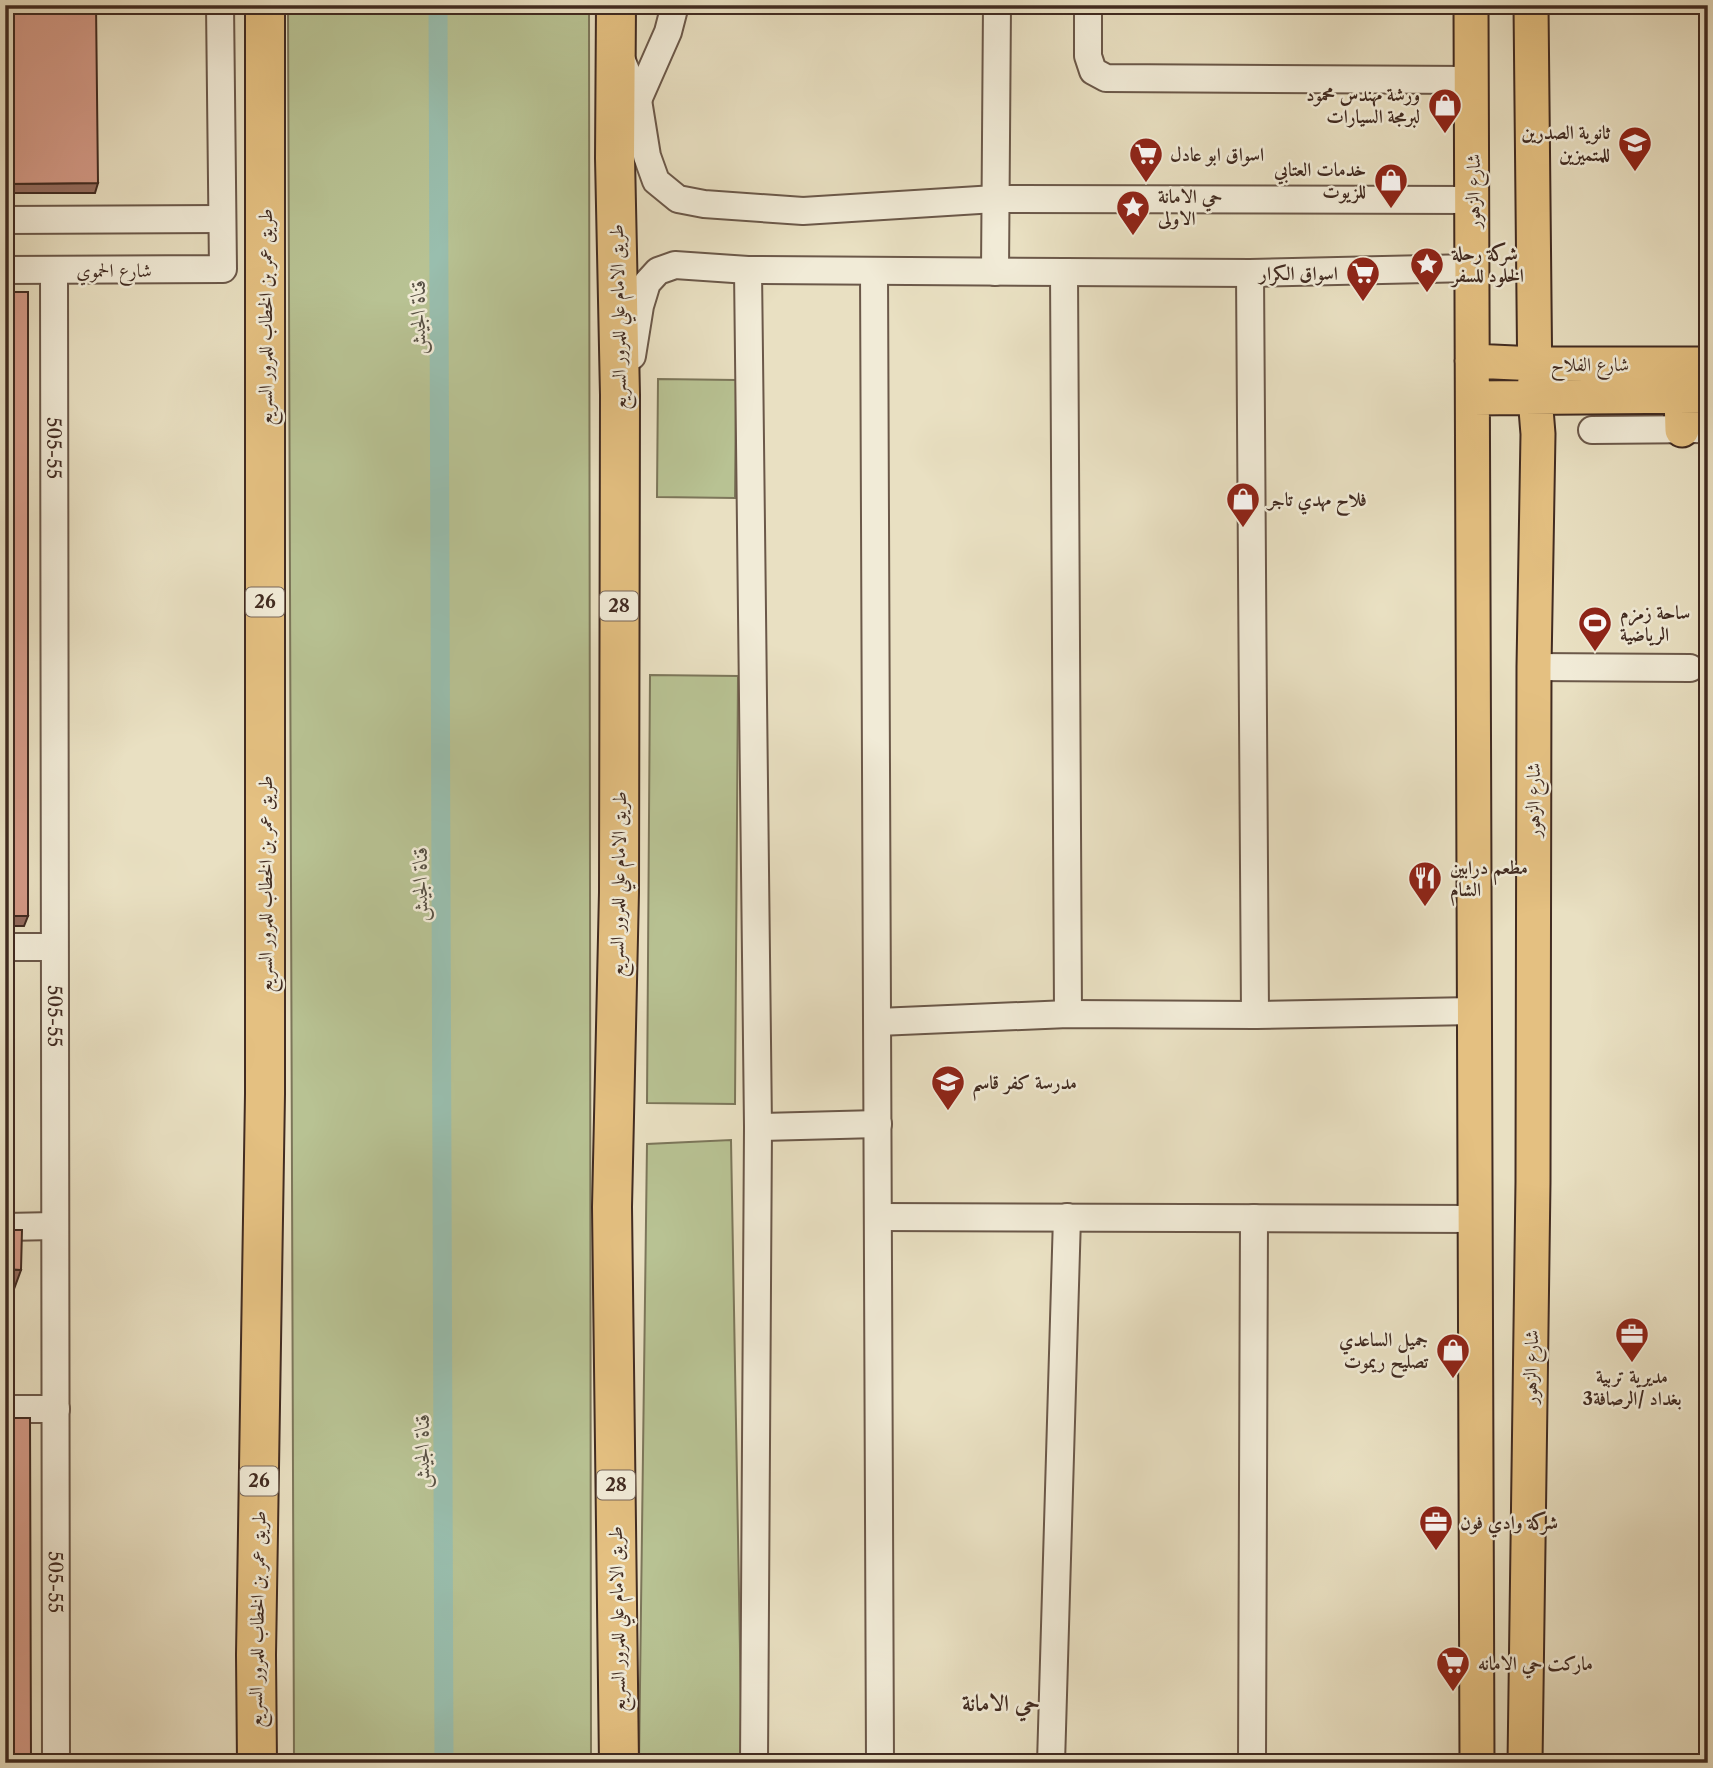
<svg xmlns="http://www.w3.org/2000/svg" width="1713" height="1768" viewBox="0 0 1713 1768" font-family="'Libre Caslon Text',Amiri,serif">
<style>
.green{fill:#b8c293;stroke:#7c765a;stroke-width:2}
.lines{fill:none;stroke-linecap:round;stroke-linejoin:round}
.canal{stroke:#99beae;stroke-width:19}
.minor-casing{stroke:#6b5849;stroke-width:30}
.major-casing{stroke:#412b21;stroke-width:37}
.highway-casing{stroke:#412b21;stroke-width:42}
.minor{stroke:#f1ebd7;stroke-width:26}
.major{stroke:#e4c081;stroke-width:33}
.highway{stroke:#e4c081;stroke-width:38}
.shaded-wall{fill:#946c5e;stroke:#412b21;stroke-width:2}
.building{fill:#d49a87;stroke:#412b21;stroke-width:2}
.labels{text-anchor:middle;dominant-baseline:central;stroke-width:5;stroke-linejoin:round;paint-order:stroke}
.shield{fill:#f1ebd7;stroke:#766558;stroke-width:2}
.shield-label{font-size:18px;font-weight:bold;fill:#412b21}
.poi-label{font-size:19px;font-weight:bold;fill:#412b21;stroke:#f1ebd7;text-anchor:start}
.street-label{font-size:19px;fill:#412b21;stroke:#f1ebd7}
.water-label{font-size:21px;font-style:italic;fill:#575044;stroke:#f1ebd7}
.quarter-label{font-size:23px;font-weight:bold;fill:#412b21;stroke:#f1ebd7}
</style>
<rect width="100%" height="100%" fill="#e9e0c2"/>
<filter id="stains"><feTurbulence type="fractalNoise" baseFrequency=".00286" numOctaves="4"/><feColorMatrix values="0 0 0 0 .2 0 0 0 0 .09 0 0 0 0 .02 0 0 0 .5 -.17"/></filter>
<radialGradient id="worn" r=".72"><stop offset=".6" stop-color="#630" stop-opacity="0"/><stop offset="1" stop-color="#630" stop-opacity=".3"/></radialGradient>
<path class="green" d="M 288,5 L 589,5 L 591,1763 L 294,1763 Z
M 658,379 L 736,380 L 735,498 L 657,497 Z
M 650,675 L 738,676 L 735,1104 L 647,1103 Z
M 731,1140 L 742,1763 L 639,1763 L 647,1144 Z"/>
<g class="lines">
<path class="canal" d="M 438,5 L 444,1763"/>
<g class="minor-casing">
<g id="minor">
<path d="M 1088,5 L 1088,56 L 1093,71 L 1106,78 L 1472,80"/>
<path d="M 622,61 L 638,100 L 647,156 L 656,181 L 678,199 L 704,204 L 803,211 L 995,199 L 1473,200"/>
<path d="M 638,100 L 668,32 L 675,5"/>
<path d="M 5,220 L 222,219"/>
<path d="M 5,270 L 223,269 L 220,5"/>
<path id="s1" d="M 54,270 L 56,1763"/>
<path d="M 748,270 L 758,1127 L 754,1763"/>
<path d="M 874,271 L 880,1763"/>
<path d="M 995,272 L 997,5"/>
<path d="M 1064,272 L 1068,1014"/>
<path d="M 1250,273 L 1255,1015"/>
<path d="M 632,356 L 640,306 L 647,283 L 658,271 L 675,265 L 748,270 L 1064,272 L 1250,273 L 1472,268"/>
<path d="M 1592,430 L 1708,429"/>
<path d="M 1534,667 L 1690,668"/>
<path d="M 5,947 L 54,947"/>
<path d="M 878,1022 L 1068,1014 L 1255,1015 L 1474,1011"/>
<path d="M 758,1127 L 878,1124"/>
<path d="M 879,1217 L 1475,1219"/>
<path d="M 5,1227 L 55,1226"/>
<path d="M 5,1409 L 56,1409"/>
<path d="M 1051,1763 L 1067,1217"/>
<path d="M 1252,1763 L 1254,1218"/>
</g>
</g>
<g class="major-casing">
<path id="major" d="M 1471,5 L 1477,1763
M 1472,361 L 1536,364 L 1708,364
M 1681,396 L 1682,430
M 1473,398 L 1708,396
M 1525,1763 L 1533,1182 L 1534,667 L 1538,434 L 1535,397 L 1531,5"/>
</g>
<g class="highway-casing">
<path id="highway" d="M 616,5 L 615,158 L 620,395 L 619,892 L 612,1207 L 619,1763
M 257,1763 L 256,1655 L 265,1094 L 265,5"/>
</g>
<use href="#minor" class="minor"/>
<use href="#major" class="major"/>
<use href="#highway" class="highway"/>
</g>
<path class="shaded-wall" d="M 98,183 L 95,193 L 5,193 L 5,184 Z
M 5,916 L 28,916 L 24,926 L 5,926 Z
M 5,1269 L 21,1270 L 14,1289 L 5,1289 Z"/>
<path class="building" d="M 5,5 L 96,5 L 98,183 L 5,184 Z
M 5,292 L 28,292 L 28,916 L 5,916 Z
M 5,1055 L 9,1055 L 8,1099 L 5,1099 Z
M 5,1230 L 22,1230 L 21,1270 L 5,1269 Z
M 5,1418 L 30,1418 L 31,1763 L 5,1763 Z"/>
<defs>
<g id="shop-pin" transform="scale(1.75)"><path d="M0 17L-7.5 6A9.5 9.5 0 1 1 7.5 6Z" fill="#8f2418" stroke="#f1ebd7"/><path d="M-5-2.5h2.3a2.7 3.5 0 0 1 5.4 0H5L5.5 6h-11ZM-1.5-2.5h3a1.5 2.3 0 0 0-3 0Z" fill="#fff"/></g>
<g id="school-pin" transform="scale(1.75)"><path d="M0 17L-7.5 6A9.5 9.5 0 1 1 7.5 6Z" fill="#8f2418" stroke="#f1ebd7"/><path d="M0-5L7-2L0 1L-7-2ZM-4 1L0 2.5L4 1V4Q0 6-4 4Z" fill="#fff"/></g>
<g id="supermarket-pin" transform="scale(1.75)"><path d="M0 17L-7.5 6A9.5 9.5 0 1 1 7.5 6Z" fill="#8f2418" stroke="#f1ebd7"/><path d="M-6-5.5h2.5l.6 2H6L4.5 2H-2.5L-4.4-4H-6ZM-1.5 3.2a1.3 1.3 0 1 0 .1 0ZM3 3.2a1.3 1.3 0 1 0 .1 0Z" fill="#fff"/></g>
<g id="sight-pin" transform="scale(1.75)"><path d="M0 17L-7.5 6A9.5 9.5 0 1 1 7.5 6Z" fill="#8f2418" stroke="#f1ebd7"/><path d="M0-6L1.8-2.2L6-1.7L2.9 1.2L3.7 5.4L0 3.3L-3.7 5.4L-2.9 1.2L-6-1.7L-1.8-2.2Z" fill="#fff"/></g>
<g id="stadium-pin" transform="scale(1.75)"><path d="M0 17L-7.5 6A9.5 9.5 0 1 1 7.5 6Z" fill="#8f2418" stroke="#f1ebd7"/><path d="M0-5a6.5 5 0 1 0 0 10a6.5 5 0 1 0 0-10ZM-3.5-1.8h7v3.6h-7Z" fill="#fff"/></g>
<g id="restaurant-pin" transform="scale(1.75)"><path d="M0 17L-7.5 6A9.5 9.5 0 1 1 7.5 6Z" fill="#8f2418" stroke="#f1ebd7"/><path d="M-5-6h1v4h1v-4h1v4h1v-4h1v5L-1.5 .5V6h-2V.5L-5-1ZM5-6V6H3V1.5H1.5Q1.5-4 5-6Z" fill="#fff"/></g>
<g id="office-pin" transform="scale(1.75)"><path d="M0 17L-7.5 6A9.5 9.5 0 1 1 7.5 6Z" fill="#8f2418" stroke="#f1ebd7"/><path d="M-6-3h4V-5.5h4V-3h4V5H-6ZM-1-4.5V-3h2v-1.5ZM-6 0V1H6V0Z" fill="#fff"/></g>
</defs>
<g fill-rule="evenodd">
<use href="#shop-pin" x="1445" y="105"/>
<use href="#school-pin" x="1635" y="143"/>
<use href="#supermarket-pin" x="1146" y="154"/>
<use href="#shop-pin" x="1391" y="180"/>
<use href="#sight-pin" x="1133" y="207"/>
<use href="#sight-pin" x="1427" y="264"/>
<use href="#supermarket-pin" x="1363" y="273"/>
<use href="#shop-pin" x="1243" y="499"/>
<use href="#stadium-pin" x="1595" y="623"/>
<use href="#restaurant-pin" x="1425" y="878"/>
<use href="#school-pin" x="948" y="1082"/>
<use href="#office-pin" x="1632" y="1334"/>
<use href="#shop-pin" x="1453" y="1350"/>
<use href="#office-pin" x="1436" y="1522"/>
<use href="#supermarket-pin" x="1453" y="1663"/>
</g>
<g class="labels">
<g class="shield">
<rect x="246" y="587.5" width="38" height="29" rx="5"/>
<rect x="600" y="591.5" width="38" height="29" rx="5"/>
<rect x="240" y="1466.5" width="38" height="29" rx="5"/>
<rect x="597" y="1470.5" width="38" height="29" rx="5"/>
</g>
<g class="shield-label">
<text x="265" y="602">26</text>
<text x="619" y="606">28</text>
<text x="259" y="1481">26</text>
<text x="616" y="1485">28</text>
</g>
<g class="poi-label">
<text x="1420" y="94" text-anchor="end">ورشة مهندس محمود<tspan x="1420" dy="22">لبرمجة السيارات</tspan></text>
<text x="1610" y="132" text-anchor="end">ثانوية الصدرين<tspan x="1610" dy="22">للمتميزين</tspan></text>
<text x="1170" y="154">اسواق ابو عادل</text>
<text x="1366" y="169" text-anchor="end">خدمات العتابي<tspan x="1366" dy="22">للزيوت</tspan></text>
<text x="1158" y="196">حي الامانة<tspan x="1158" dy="22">الاولى</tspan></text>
<text x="1452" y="253">شركة رحلة<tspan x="1452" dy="22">الخلود للسفر</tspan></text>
<text x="1338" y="273" text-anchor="end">اسواق الكرار</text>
<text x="1268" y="499">فلاح مهدي تاجر</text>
<text x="1620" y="612">ساحة زمزم<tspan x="1620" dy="22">الرياضية</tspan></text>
<text x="1450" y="867">مطعم درابين<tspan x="1450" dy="22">الشام</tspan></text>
<text x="972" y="1082">مدرسة كفر قاسم</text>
<text x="1428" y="1339" text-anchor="end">جميل الساعدي<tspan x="1428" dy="22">تصليح ريموت</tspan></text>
<text x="1632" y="1376" text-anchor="middle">مديرية تربية<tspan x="1632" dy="22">بغداد /الرصافة3</tspan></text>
<text x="1460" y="1522">شركة وادي فون</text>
<text x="1478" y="1663">ماركت حي الامانه</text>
</g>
<g class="street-label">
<text transform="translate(1473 191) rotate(-90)">شارع الزهور</text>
<text x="114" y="270">شارع الحموي</text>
<text transform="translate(265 317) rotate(-90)">طريق عمر بن الخطاب للمرور السريع</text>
<text transform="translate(618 317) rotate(-91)">طريق الامام علي للمرور السريع</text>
<text x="1590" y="364">شارع الفلاح</text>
<text stroke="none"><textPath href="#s1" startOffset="178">505-55</textPath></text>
<text transform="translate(1533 800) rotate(-90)">شارع الزهور</text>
<text transform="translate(265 884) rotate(-90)">طريق عمر بن الخطاب للمرور السريع</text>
<text transform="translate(618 884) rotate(-89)">طريق الامام علي للمرور السريع</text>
<text stroke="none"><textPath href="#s1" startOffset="746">505-55</textPath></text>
<text transform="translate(1531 1367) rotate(-89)">شارع الزهور</text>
<text stroke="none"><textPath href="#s1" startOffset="1312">505-55</textPath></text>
<text transform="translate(257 1619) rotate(-89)">طريق عمر بن الخطاب للمرور السريع</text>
<text transform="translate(617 1619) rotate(-91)">طريق الامام علي للمرور السريع</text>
</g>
<g class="water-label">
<text transform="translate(417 317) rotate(-90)">قناة الجيش</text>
<text transform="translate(419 884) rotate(-90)">قناة الجيش</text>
<text transform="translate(421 1451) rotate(-90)">قناة الجيش</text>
</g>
<g class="quarter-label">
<text x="1001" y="1703">حي الامانة</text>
</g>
</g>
<rect width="1713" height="1768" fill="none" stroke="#e9e0c2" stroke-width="28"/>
<rect x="7" y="7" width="1699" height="1754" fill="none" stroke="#412b21" stroke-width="3.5"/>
<rect x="14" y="14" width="1685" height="1740" fill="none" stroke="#412b21" stroke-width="2"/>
<rect width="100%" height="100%" filter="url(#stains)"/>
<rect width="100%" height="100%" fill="url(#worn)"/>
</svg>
